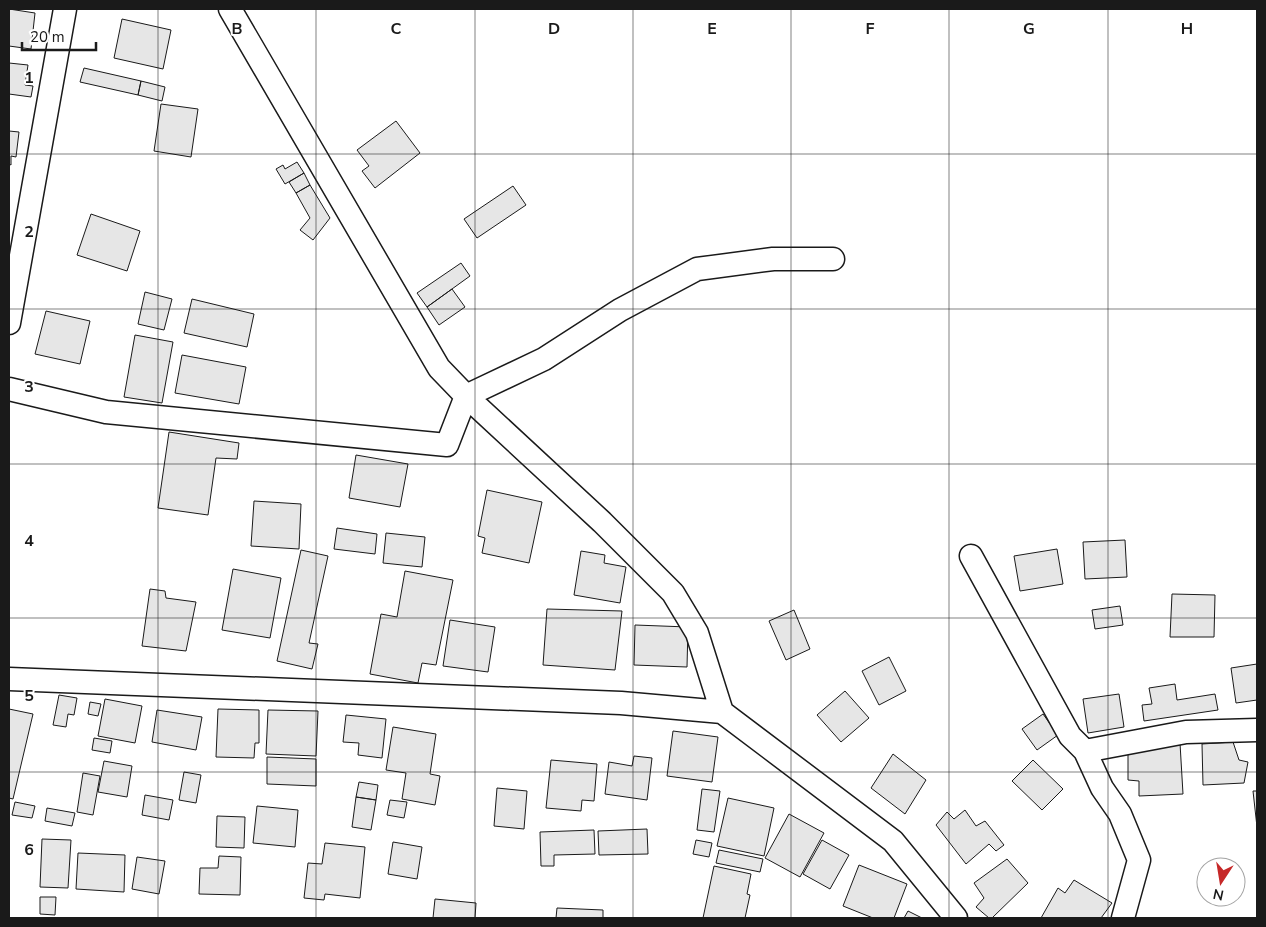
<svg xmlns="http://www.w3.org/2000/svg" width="1266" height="927" viewBox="0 0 1266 927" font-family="'Nunito Sans',sans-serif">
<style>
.building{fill:#e6e6e6;stroke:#1a1a1a}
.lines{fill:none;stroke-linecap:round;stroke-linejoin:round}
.minor-casing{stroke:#1a1a1a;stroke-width:25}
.minor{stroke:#fff;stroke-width:22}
.grid{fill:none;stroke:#1a1a1a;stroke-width:1;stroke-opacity:0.55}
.grid-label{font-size:16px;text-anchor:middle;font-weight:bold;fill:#1a1a1a;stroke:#fff;stroke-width:4;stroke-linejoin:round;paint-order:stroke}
</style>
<rect width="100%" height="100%" fill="#fff"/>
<path class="building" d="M 9,9 L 35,13 L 31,49 L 9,46 Z
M 122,19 L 171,30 L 163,69 L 114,58 Z
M 9,63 L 28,65 L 25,85 L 33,86 L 31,97 L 9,94 Z
M 84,68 L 141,81 L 138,95 L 80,82 Z
M 141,81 L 165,87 L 162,101 L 138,95 Z
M 161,104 L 198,109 L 191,157 L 154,151 Z
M 396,121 L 420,153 L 375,188 L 362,171 L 369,166 L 357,150 Z
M 9,131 L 19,132 L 16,157 L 11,156 L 11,165 L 9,164 Z
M 297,162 L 304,173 L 285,184 L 276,169 L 283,165 L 285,169 Z
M 304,173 L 310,185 L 296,193 L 289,182 Z
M 310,185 L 330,218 L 313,240 L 300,230 L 310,218 L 296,193 Z
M 513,186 L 526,205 L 477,238 L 464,219 Z
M 91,214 L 140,231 L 127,271 L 77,255 Z
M 461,263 L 470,276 L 427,307 L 417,293 Z
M 452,289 L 465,307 L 439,325 L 427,307 Z
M 145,292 L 172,299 L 164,330 L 138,324 Z
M 192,299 L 254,314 L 247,347 L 184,333 Z
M 46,311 L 90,321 L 80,364 L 35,354 Z
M 135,335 L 173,342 L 162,403 L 124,397 Z
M 182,355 L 246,367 L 239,404 L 175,393 Z
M 169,432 L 239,443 L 237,459 L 216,458 L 208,515 L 158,508 Z
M 356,455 L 408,464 L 400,507 L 349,498 Z
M 487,490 L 542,502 L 529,563 L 482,553 L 485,538 L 478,536 Z
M 254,501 L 301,504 L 299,549 L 251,546 Z
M 337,528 L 377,534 L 375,554 L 334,549 Z
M 386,533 L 425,537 L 422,567 L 383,563 Z
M 1125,540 L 1127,577 L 1085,579 L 1083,542 Z
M 1057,549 L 1063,584 L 1020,591 L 1014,556 Z
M 301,550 L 328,556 L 309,643 L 318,644 L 312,669 L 277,661 Z
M 581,551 L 605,555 L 604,563 L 626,567 L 620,603 L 574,595 Z
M 233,569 L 281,578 L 270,638 L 222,630 Z
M 405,571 L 453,580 L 436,665 L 422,663 L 418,683 L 370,674 L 381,614 L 397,617 Z
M 150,589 L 165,591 L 166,598 L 196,602 L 186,651 L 142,646 Z
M 1172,594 L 1215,595 L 1214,637 L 1170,637 Z
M 1120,606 L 1123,625 L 1095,629 L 1092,610 Z
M 547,609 L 622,611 L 615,670 L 543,665 Z
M 794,610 L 810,649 L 786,660 L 769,621 Z
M 450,620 L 495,627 L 488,672 L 443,666 Z
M 635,625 L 688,627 L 687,667 L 634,665 Z
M 889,657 L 906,691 L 879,705 L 862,671 Z
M 1257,664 L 1257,700 L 1236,703 L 1231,668 Z
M 1175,684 L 1177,700 L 1215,694 L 1218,710 L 1144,721 L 1142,705 L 1152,704 L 1149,688 Z
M 845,691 L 869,718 L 841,742 L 817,715 Z
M 1119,694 L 1124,727 L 1088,733 L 1083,699 Z
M 59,695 L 77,698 L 74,715 L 68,714 L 66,727 L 53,725 Z
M 105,699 L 142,706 L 135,743 L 98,736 Z
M 90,702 L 101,704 L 98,716 L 88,714 Z
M 9,709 L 33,714 L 13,799 L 9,798 Z
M 218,709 L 259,710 L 259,743 L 255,743 L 254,758 L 216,757 Z
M 157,710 L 202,717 L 196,750 L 152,742 Z
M 268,710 L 318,711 L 316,756 L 266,754 Z
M 1043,714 L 1058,735 L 1037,750 L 1022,729 Z
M 346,715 L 386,719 L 382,758 L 358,755 L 359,743 L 343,742 Z
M 393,727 L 436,734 L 430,774 L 440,776 L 435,805 L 402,799 L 406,773 L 386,770 Z
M 673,731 L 718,737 L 712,782 L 667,776 Z
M 94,738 L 112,741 L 110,753 L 92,750 Z
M 1233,742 L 1239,760 L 1248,762 L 1244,783 L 1203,785 L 1202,744 Z
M 1180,743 L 1183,794 L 1139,796 L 1139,781 L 1128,780 L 1128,752 Z
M 893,754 L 926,780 L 905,814 L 871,788 Z
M 634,756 L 652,758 L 647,800 L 605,794 L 609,762 L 632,766 Z
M 267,757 L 316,759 L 316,786 L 267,784 Z
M 551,760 L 597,764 L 594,801 L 582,800 L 581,811 L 546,808 Z
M 1033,760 L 1063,789 L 1042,810 L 1012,781 Z
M 104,761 L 132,766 L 127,797 L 98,792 Z
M 184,772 L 201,775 L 196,803 L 179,800 Z
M 83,773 L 100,776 L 93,815 L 77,812 Z
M 359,782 L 378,785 L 376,800 L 356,797 Z
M 497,788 L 527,791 L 524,829 L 494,826 Z
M 702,789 L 720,791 L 714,832 L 697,830 Z
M 1253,791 L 1257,791 L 1257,827 Z
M 145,795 L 173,800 L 169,820 L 142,815 Z
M 356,797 L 376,800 L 371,830 L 352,827 Z
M 728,798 L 774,808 L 764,856 L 717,846 Z
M 390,800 L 407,802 L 404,818 L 387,815 Z
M 15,802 L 35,806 L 32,818 L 12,815 Z
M 257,806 L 298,810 L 295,847 L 253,843 Z
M 47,808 L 75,813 L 72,826 L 45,821 Z
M 965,810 L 976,826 L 985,821 L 1004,845 L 996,851 L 989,844 L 966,864 L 936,825 L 947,812 L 954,819 Z
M 789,814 L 824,833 L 800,877 L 765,858 Z
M 217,816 L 245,817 L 244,848 L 216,847 Z
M 647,829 L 648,854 L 599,855 L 598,831 Z
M 594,830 L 595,854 L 554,855 L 554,866 L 541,866 L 540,832 Z
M 42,839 L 71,840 L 68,888 L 40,887 Z
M 696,840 L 712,843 L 709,857 L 693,854 Z
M 822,840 L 849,855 L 830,889 L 803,874 Z
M 393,842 L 422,847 L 417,879 L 388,874 Z
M 325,843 L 365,847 L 360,898 L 325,894 L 324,900 L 304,898 L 308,863 L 322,864 Z
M 719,850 L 763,859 L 760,872 L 716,863 Z
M 78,853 L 125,855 L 124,892 L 76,889 Z
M 219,856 L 241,857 L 240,895 L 199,894 L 200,868 L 218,868 Z
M 137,857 L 165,861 L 159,894 L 132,889 Z
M 1007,859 L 1028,883 L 992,918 L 989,918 L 976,907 L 984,898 L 974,883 Z
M 859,865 L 907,884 L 894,918 L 873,918 L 843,906 Z
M 714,866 L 751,874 L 747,894 L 750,895 L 745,918 L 703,918 Z
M 1074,880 L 1112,903 L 1101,918 L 1041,918 L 1058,888 L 1065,893 Z
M 40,897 L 56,897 L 55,915 L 40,914 Z
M 435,899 L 476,903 L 475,918 L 433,918 Z
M 557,908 L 603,910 L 603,918 L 556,918 Z
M 908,911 L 922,918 L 904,918 Z"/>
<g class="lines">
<g class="minor-casing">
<path id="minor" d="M 230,9 L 439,368 L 466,396 L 602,522 L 673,593 L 697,633 L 722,712
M 9,323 L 65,9
M 9,389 L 106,412 L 447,445 L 466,396 L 544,359 L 620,310 L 697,269 L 773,259 L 833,259
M 971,556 L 1070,736 L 1085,751
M 9,679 L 621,703 L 722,712 L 893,841 L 956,918
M 1123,918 L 1139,860 L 1120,814 L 1102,788 L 1085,751 L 1186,732 L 1257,730"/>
</g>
<use href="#minor" class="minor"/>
</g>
<path class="grid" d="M 158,9 L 158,918M 316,9 L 316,918M 475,9 L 475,918M 633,9 L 633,918M 791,9 L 791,918M 949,9 L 949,918M 1108,9 L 1108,918M 9,154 L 1257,154M 9,309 L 1257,309M 9,464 L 1257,464M 9,618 L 1257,618M 9,772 L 1257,772"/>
<g class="grid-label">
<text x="237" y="34">B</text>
<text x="396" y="34">C</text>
<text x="554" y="34">D</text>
<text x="712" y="34">E</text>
<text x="870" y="34">F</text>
<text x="1029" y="34">G</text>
<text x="1187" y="34">H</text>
<text x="29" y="83">1</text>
<text x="29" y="237">2</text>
<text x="29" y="392">3</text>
<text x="29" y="546">4</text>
<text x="29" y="701">5</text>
<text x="29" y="855">6</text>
</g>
<rect width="1266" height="927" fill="none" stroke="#1a1a1a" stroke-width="20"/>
<g transform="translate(1221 882) rotate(192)"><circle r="24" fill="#ffffff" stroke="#a3a3a3"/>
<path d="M0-4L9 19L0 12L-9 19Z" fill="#c62828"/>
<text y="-8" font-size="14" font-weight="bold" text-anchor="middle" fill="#1a1a1a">N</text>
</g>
<path d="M22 42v8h74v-8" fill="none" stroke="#1a1a1a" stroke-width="2.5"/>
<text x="30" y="42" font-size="15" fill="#1a1a1a" stroke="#ffffff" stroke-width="4" paint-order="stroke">20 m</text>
</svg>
